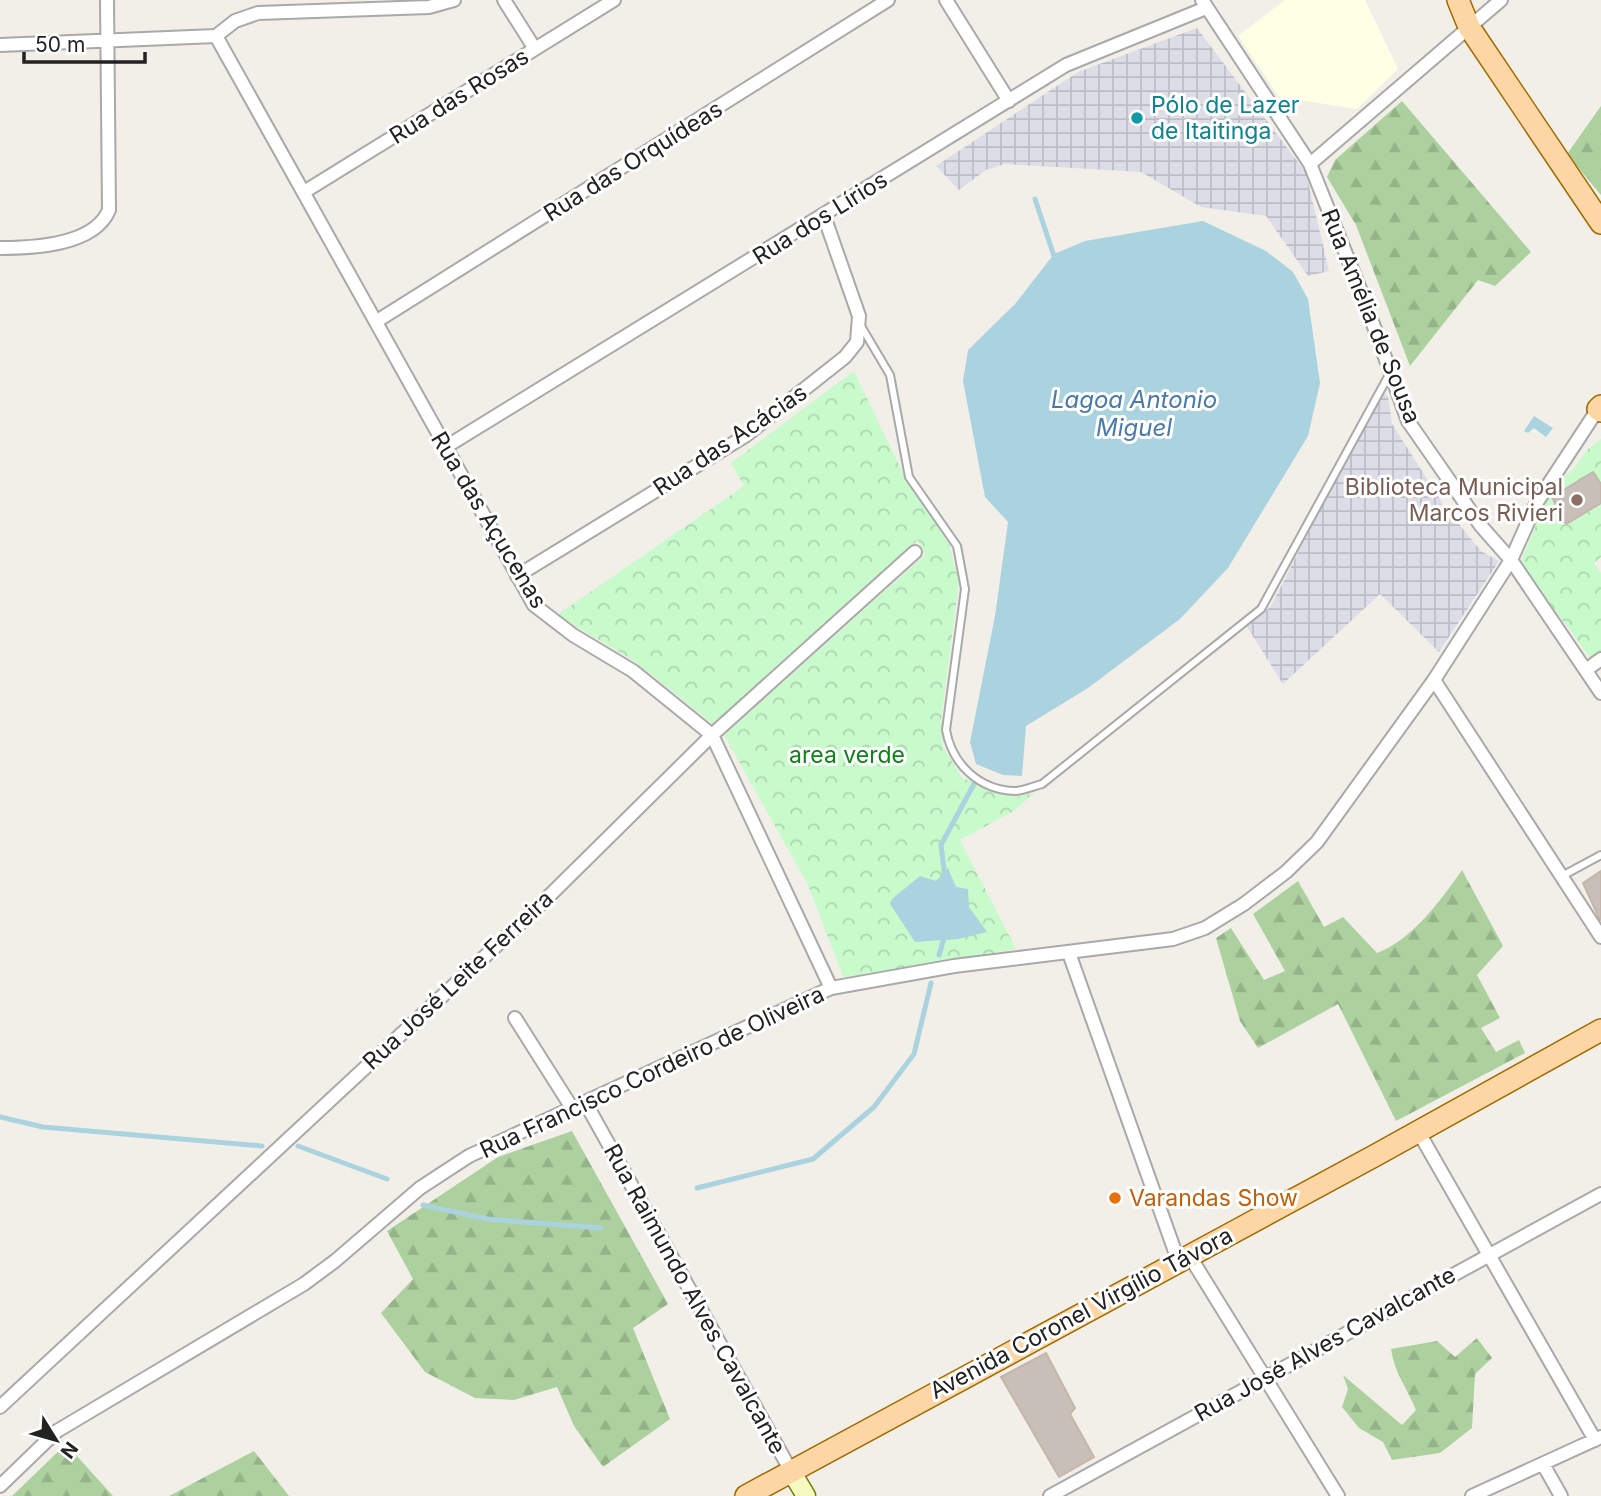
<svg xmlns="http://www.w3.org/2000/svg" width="1601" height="1496" viewBox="0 0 1601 1496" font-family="Inter,sans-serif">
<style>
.education{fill:#ffffe5}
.forest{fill:url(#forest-firs)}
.park{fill:url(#park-crowns)}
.plaza{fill:url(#plaza-grid)}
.water{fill:#aad3df}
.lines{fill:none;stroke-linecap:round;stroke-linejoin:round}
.stream{stroke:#aad3df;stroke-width:5}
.building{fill:#c7bfb8;stroke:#c4b6ab;stroke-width:2}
.lane-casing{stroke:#a9a9a9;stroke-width:10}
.street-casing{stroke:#a9a9a9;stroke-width:16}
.secondary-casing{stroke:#707d05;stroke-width:21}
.primary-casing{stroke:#a06b00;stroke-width:24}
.lane{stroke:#fff;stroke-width:6}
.street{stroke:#fff;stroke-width:12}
.secondary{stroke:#f7fabf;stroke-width:18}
.primary{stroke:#fcd6a4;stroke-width:21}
.culture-dot{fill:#0f9aa8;stroke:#fff;stroke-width:2.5}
.education-dot{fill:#8d6e63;stroke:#fff;stroke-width:2.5}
.food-dot{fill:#e8710a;stroke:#fff;stroke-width:2.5}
.labels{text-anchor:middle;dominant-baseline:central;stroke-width:6;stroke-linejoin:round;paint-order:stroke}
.street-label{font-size:23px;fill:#222;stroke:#fff}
.culture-label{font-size:23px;fill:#0d838f;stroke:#fff;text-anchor:start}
.education-label{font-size:23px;fill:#785e54;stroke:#fff;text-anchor:end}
.park-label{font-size:23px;fill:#0c8416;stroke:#fff}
.food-label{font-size:23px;fill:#c56008;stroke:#fff;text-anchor:start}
.water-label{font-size:24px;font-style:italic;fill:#4a7aab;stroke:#fff}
</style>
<defs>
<pattern id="forest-firs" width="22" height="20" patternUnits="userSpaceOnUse" patternTransform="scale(1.75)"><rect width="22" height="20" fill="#add19e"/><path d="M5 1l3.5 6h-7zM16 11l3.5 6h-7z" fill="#95b388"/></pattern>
<pattern id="park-crowns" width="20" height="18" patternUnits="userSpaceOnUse" patternTransform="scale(1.75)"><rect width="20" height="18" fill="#c8facc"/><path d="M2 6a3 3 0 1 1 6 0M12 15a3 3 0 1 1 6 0" fill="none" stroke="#acd6af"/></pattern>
<pattern id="plaza-grid" width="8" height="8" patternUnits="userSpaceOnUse" patternTransform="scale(1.75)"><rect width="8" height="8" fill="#dddde8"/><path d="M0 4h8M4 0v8" fill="none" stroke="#bdbdc7"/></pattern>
</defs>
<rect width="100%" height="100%" fill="#f2efe9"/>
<path class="education" d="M 1285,0 L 1365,0 L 1398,69 L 1357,109 L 1279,97 L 1238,36 Z"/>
<path class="forest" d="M 1402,101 L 1531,252 L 1495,286 L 1478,280 L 1410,366 L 1356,225 L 1327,177 L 1335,160 Z
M 1601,106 L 1601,195 L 1567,154 Z
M 1462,870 L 1503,946 L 1477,975 L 1500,1018 L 1481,1028 L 1496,1052 L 1519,1040 L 1525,1053 L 1396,1121 L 1338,1004 L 1258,1048 L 1240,1021 L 1216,938 L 1231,928 L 1264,980 L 1285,971 L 1253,914 L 1298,881 L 1324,927 L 1343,917 L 1377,953 C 1412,940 1441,900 1462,870 Z
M 572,1131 L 668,1304 L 633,1328 L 670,1419 L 603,1467 L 574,1426 L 557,1387 L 514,1400 L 475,1398 L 425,1372 L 381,1313 L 413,1279 L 387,1231 L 498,1157 Z
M 1477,1338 L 1492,1358 L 1475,1374 L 1472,1428 L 1440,1453 L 1392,1460 L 1383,1442 L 1359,1428 L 1342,1407 L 1348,1389 L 1343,1375 L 1402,1425 L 1416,1410 C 1407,1388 1394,1372 1391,1349 L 1437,1341 L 1455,1357 Z
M 66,1444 L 113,1496 L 12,1496 Z
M 254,1451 L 289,1496 L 169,1496 Z"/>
<path class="park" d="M 854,371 L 902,471 L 949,545 L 959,582 L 941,720 L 943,746 L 962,778 L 1016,797 L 1034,793 L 1014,811 L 960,840 L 1016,949 L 844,979 L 808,885 L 724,735 L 925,555 L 918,540 L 713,724 L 633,660 L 557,615 L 744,486 L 731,463 Z
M 1601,439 L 1601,557 L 1594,563 L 1601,573 L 1601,653 L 1591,659 L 1520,563 L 1555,481 L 1571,472 L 1588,449 Z"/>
<path class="plaza" d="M 1197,28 L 1306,173 L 1329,271 L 1308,276 L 1266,216 L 1201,207 L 1141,172 L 1005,164 L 986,170 L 959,190 L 936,166 L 1078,72 Z
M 1380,392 L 1388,396 L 1392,424 L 1445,507 L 1481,551 L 1499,561 L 1439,652 L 1380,594 L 1283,684 L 1247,627 L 1271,606 Z"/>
<path class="water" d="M 1203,221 L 1266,251 L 1293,272 L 1308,299 L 1320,383 L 1308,436 L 1228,568 L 1180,619 L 1088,688 L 1026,726 L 1022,776 L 1003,775 L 976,764 L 970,742 L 995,616 L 1008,522 L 985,497 L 963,381 L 968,350 L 1015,304 L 1054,254 L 1085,241 Z
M 1534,416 L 1553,428 L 1546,437 L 1534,428 L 1528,433 L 1524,431 Z
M 948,868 L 956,887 L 968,889 L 969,907 L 987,932 L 958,939 L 915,942 L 890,904 L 892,899 L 920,876 L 936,881 Z"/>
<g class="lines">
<path class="stream" d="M 1035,199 L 1055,259
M 945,878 L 941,845 L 974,784
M 939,955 L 945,935
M 0,1117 L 43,1127 L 262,1146
M 298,1146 L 387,1179
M 697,1188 L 813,1159 L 874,1107 L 914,1054 L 931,983
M 423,1205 L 487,1219 L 601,1228"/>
</g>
<path class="building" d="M 1593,472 L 1601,484 L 1601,503 L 1566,524 L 1552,497 Z
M 1601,871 L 1601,919 L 1600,920 L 1583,883 Z
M 1046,1353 L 1075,1408 L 1070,1414 L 1094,1457 L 1059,1477 L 1001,1377 Z"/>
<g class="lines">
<g class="lane-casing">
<path id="lane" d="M 861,326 L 890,375 L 909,477 L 957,546 L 965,589 L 946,730 C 952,764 979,790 1015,791 C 1023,791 1034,786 1042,784 L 1261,609 L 1390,373
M 1562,876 L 1601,855"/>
</g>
<g class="street-casing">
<path id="street" d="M 504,0 L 535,49
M 946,0 L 1009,101
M 1202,0 L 1310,164 L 1364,299 L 1408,421 L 1481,526 L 1511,560 L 1601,693
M 216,36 L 534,605 L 573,635 L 633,671 L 712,735 L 831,988
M 0,45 L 216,36 L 235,21 L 258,13 L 429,7 L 454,0
M 1310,164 L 1501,0
M 304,192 L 614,0
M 0,248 C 32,248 94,246 109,210 L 107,0
M 377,321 L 888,0
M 444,448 L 1066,65 L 1206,8
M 517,576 L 745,436 L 845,357 L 857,342 L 859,316 L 824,216
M 1586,670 L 1601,659
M 1434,680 L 1601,937
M 1069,953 L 1178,1260
M 515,1018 L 572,1108
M 585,1102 L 791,1471
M 1418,1131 L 1595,1440
M 1189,1255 L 1338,1496
M 0,1407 L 537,908 L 712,735 L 915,552
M 1543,1464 L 1561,1496
M 0,1486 L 57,1431 L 304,1284 L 335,1261 L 420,1188 L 469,1156 L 831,988 L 954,966 L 1173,939 L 1205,928 L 1244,904 L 1286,872 L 1317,842 L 1434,680 L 1511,560 L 1537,502 L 1598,409
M 1050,1496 L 1601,1194
M 1472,1496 L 1601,1437"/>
</g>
<g class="secondary-casing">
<path id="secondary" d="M 791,1471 L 806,1496"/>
</g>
<g class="primary-casing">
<path id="primary" d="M 1458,0 L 1469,27 L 1601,223
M 1601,406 L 1598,409 L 1601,411
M 746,1496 L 1376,1155 L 1601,1030"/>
</g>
<use href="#lane" class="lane"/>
<use href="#street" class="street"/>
<use href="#secondary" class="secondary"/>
<use href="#primary" class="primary"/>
</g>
<circle class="culture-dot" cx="1137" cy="118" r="7"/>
<circle class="education-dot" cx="1577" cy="500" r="7"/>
<circle class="food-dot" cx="1115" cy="1198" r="7"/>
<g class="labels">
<g class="street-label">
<text transform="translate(459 96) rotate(-32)">Rua das Rosas</text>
<text transform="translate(633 161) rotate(-32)">Rua das Orquídeas</text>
<text transform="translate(820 218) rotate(-32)">Rua dos Lírios</text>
<text transform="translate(1371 316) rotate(68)">Rua Amélia de Sousa</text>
<text transform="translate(730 440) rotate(-34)">Rua das Acácias</text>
<text transform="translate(489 520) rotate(59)">Rua das Açucenas</text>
<text transform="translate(458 980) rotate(-43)">Rua José Leite Ferreira</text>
<text transform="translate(652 1072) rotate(-25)">Rua Francisco Cordeiro de Oliveira</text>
<text transform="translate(695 1299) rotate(61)">Rua Raimundo Alves Cavalcante</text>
<text transform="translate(1081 1313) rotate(-28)">Avenida Coronel Virgílio Távora</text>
<text transform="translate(1325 1344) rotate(-29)">Rua José Alves Cavalcante</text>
</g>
<g class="culture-label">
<text x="1151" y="105">Pólo de Lazer<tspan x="1151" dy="26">de Itaitinga</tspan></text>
</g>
<g class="education-label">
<text x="1563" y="487">Biblioteca Municipal<tspan x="1563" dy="26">Marcos Rivieri</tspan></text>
</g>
<g class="park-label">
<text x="847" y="755">area verde</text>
</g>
<g class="food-label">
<text x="1129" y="1198">Varandas Show</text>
</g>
<g class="water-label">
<text x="1134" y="399">Lagoa Antonio<tspan x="1134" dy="28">Miguel</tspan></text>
</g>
</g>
<g transform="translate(56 1440) rotate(127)" stroke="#ffffff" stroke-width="5" paint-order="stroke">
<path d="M0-5L12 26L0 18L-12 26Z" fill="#222222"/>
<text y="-10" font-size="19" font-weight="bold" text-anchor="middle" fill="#222222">N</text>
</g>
<path d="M24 52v10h121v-10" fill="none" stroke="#222222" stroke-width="3.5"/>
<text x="35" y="52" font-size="21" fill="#222222" stroke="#ffffff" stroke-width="5" paint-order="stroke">50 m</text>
</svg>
